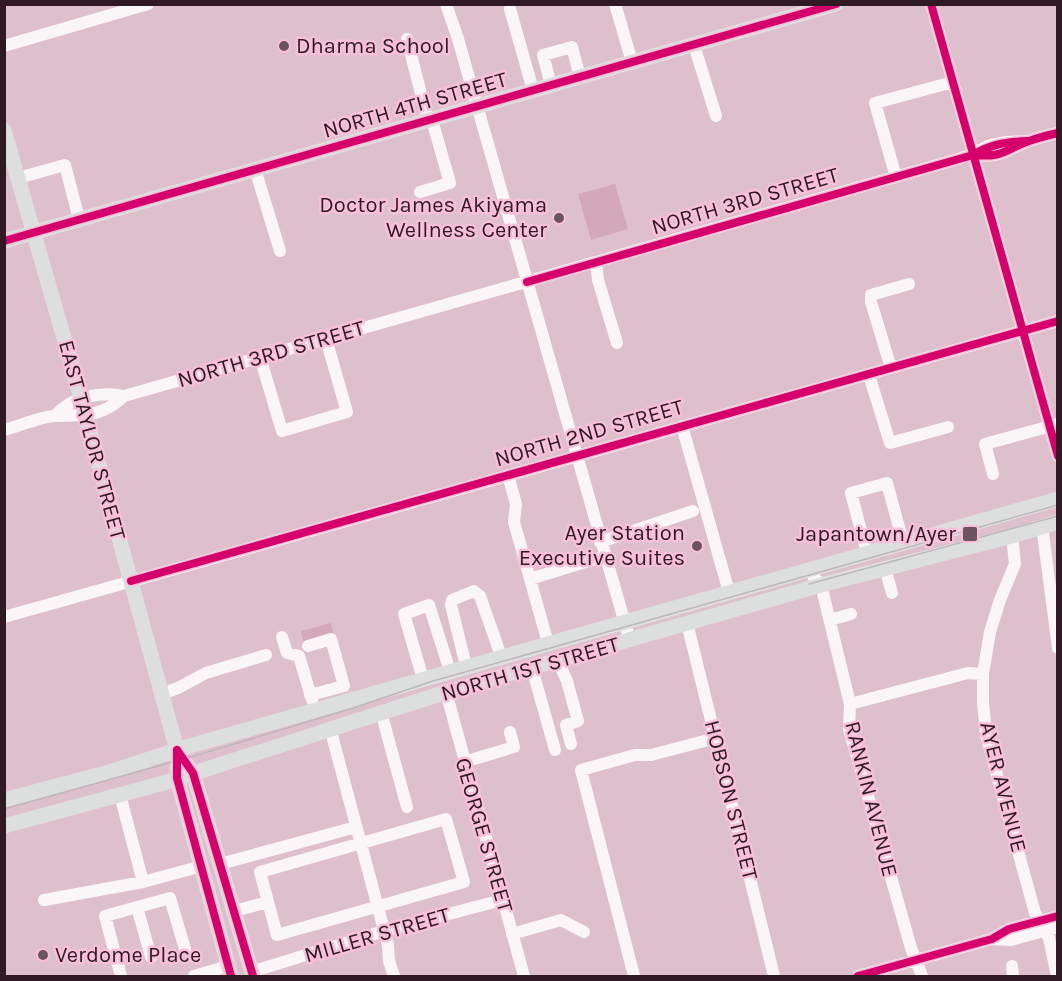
<svg xmlns="http://www.w3.org/2000/svg" width="1062" height="981" viewBox="0 0 1062 981" font-family="Karla,sans-serif">
<style>
.green{fill:#d4a8bb}
.lines{fill:none;stroke-linecap:round;stroke-linejoin:round}
.minor{stroke:#faf6f8;stroke-width:12}
.major{stroke:#dddfdf;stroke-width:15}
.tram{stroke:#bfb7ba;stroke-width:1.5}
.cycleway-casing{stroke:#f8c0d8;stroke-width:11}
.cycleway{stroke:#d6006c;stroke-width:8}
.poi-dot{fill:#6c545f;stroke:#f8c0d8;stroke-width:2}
.labels{text-anchor:middle;dominant-baseline:central;stroke-width:5;stroke-linejoin:round;paint-order:stroke}
.poi-label{font-size:22px;fill:#2f1a24;stroke:#f8c0d8;text-anchor:end}
.street-label{font-size:22px;fill:#2f1a24;stroke:#f8c0d8}
</style>
<rect width="100%" height="100%" fill="#dec0cd"/>
<path class="green" d="M 615,184 L 628,229 L 591,240 L 578,194 Z
M 331,623 L 334,636 L 304,644 L 301,631 Z"/>
<g class="lines">
<path class="minor" d="M 446,4 L 458,39 L 630,641
M 615,4 L 632,62
M 931,4 L 1058,456
M 510,9 L 533,90
M 407,39 L 428,121
M 694,45 L 716,116
M 4,46 L 148,4
M 551,85 L 543,55 L 572,47 L 580,77
M 973,155 C 1004,158 1004,150 1029,141 C 1038,138 1048,135 1058,133
M 255,169 L 280,251
M 896,177 L 875,103 L 953,82
M 18,178 L 65,165 L 79,219
M 420,192 L 450,183 L 432,120
M 596,262 L 598,280 L 617,343
M 260,357 L 282,431 L 347,412 L 326,339
M 891,368 L 871,302 L 871,295 L 909,284
M 869,375 L 890,443 L 948,427
M 55,416 C 70,397 100,391 124,396 L 955,160 C 969,156 976,152 988,146 C 1000,141 1014,142 1027,141
M 682,426 L 729,592
M 4,430 C 19,426 40,417 54,416 C 83,415 101,418 124,396
M 993,474 L 985,444 L 1058,424
M 508,475 L 516,504 L 514,522 L 548,643
M 1042,526 L 1058,648
M 1012,536 L 1015,564 L 1000,600 L 990,632 L 983,674 L 983,702 L 986,735 L 1035,913 L 1049,938 L 1057,976
M 600,542 L 693,511
M 867,553 L 851,493 L 887,483 L 903,542
M 885,568 L 892,593
M 808,570 L 821,585 L 850,704 L 849,729 L 911,948 L 922,976
M 530,579 L 605,556
M 4,617 L 1058,321
M 830,620 L 851,614
M 687,623 L 774,976
M 282,637 L 287,653 L 299,656 L 312,700
M 308,646 L 331,639 L 344,686 L 310,695
M 558,661 L 567,681 L 578,721 L 566,725 L 571,744
M 466,666 L 451,605 L 452,600 L 474,591 L 480,596 L 501,656
M 532,668 L 555,750
M 423,679 L 404,614 L 429,605 L 450,671
M 446,692 L 524,976
M 161,694 L 178,688 L 206,673 L 266,655
M 850,704 L 968,673 L 983,674
M 381,712 L 407,807
M 330,728 L 388,945 L 389,961 L 394,976
M 464,762 L 514,747 L 510,732
M 120,795 L 143,882
M 446,819 L 464,882 L 277,935 L 260,872 Z
M 220,864 L 356,827
M 44,900 L 143,882 L 202,866
M 137,907 L 151,957
M 234,911 L 268,902
M 512,934 L 561,920 L 584,932
M 993,939 L 1011,940 L 1058,927
M 1012,966 L 1013,976
M 251,972 L 384,931 L 502,900
M 121,976 L 105,916 L 170,898 L 185,949
M 194,976 L 228,966
M 634,976 L 581,770 L 635,755 L 651,755 L 716,738
M 858,976 L 992,939 L 1009,929 L 1058,916"/>
<path class="major" d="M 4,130 L 72,366 L 177,750 L 177,778 L 231,976
M 4,241 L 836,4
M 187,765 L 193,773 L 253,976
M 4,800 L 109,772 L 193,745 L 1058,499
M 4,826 L 160,784 L 446,692 L 821,585 L 1012,536 L 1058,522"/>
<path class="tram" d="M 809,584 L 1058,516
M 4,809 L 201,754 L 353,708 L 433,681 L 1058,505"/>
<g class="cycleway-casing">
<path id="cycleway" d="M 931,4 L 1058,456
M 973,155 C 1003,158 1004,150 1029,141 C 1038,138 1048,135 1058,133
M 4,241 L 836,4
M 527,282 L 973,155 C 991,144 1006,142 1027,141
M 131,581 L 1058,321
M 177,750 L 193,773 L 253,976
M 177,750 L 177,778 L 231,976
M 858,976 L 992,939 L 1009,929 L 1058,916"/>
</g>
<use href="#cycleway" class="cycleway"/>
</g>
<g class="poi-dot">
<circle cx="284" cy="46" r="6"/>
<circle cx="559" cy="218" r="6"/>
<rect x="962" y="526" width="16" height="16" rx="3"/>
<circle cx="697" cy="546" r="6"/>
<circle cx="43" cy="955" r="6"/>
</g>
<g class="labels">
<g class="poi-label">
<text x="296" y="46" text-anchor="start">Dharma School</text>
<text x="547" y="205">Doctor James Akiyama<tspan x="547" dy="25">Wellness Center</tspan></text>
<text x="685" y="533">Ayer Station<tspan x="685" dy="25">Executive Suites</tspan></text>
<text x="956" y="534">Japantown/Ayer</text>
<text x="55" y="955" text-anchor="start">Verdome Place</text>
</g>
<g class="street-label">
<text transform="translate(415 105) rotate(-16)">NORTH 4TH STREET</text>
<text transform="translate(745 201) rotate(-16)">NORTH 3RD STREET</text>
<text transform="translate(271 354) rotate(-16)">NORTH 3RD STREET</text>
<text transform="translate(589 433) rotate(-16)">NORTH 2ND STREET</text>
<text transform="translate(92 440) rotate(75)">EAST TAYLOR STREET</text>
<text transform="translate(530 669) rotate(-16)">NORTH 1ST STREET</text>
<text transform="translate(1003 787) rotate(76)">AYER AVENUE</text>
<text transform="translate(871 799) rotate(76)">RANKIN AVENUE</text>
<text transform="translate(731 800) rotate(76)">HOBSON STREET</text>
<text transform="translate(484 835) rotate(74)">GEORGE STREET</text>
<text transform="translate(377 935) rotate(-16)">MILLER STREET</text>
</g>
</g>
<rect width="1062" height="981" fill="none" stroke="#2f1a24" stroke-width="12"/>
</svg>
